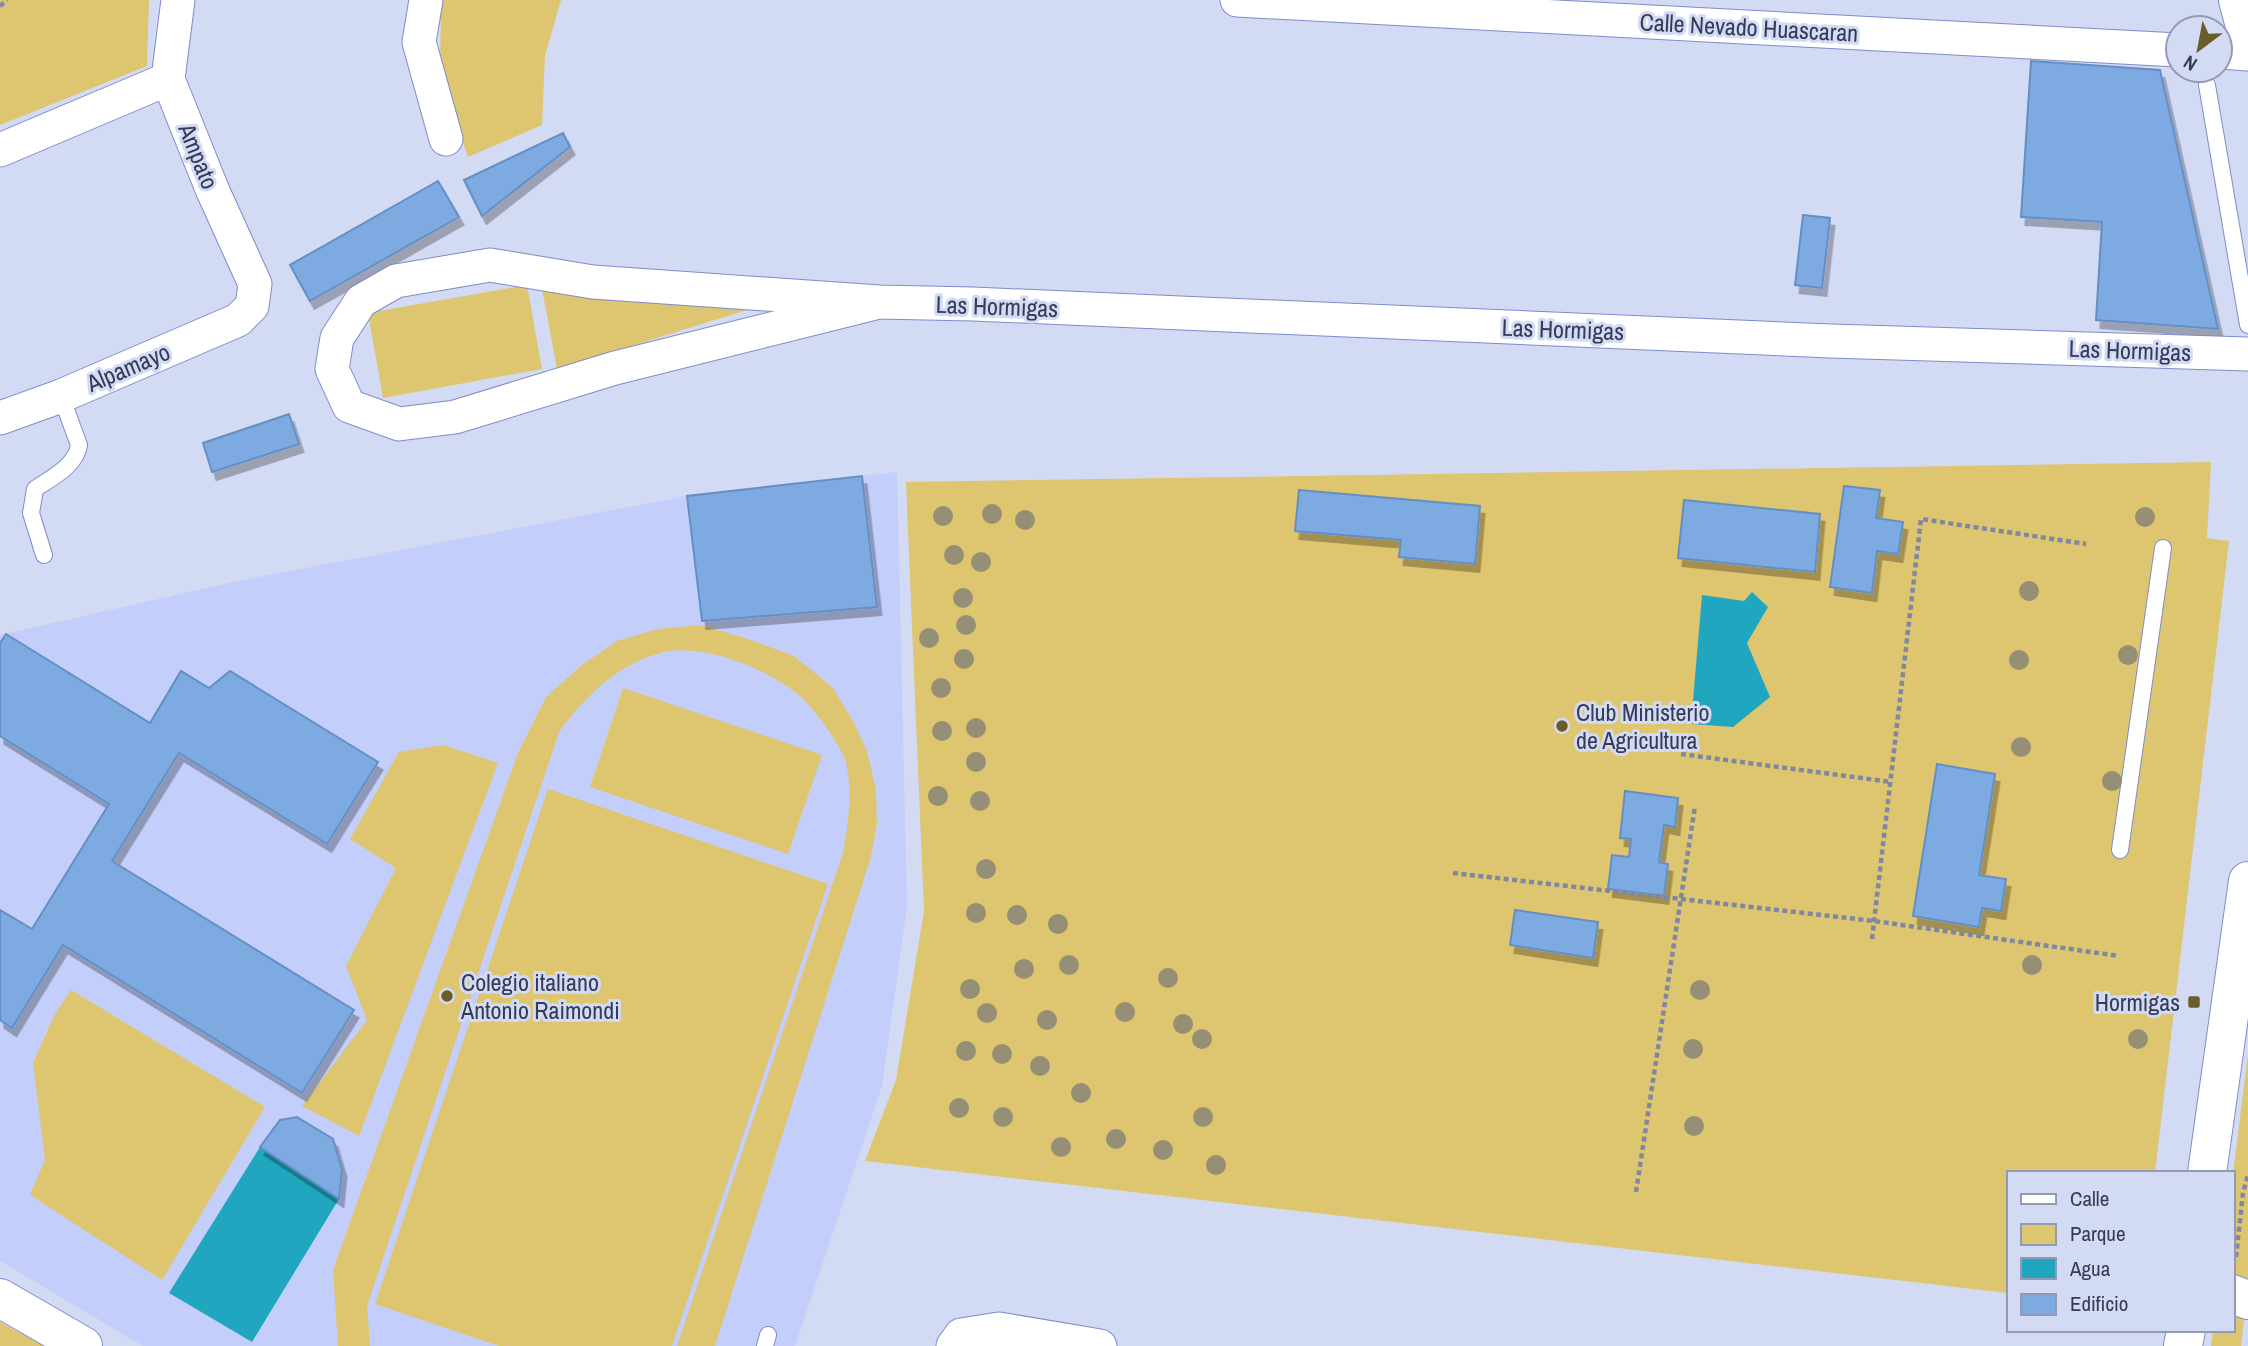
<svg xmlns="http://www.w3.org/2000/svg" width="2248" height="1346" viewBox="0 0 2248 1346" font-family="'Archivo Narrow',sans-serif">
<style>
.built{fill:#c3cefa}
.green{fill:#dec56f}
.water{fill:#20a6be}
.building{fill:#7daae0;stroke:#648fc4;stroke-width:2;filter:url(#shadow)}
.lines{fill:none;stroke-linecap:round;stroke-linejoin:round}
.lane-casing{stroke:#7e8cca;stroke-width:18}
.street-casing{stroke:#7e8cca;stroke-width:35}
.secondary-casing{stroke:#7e8cca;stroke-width:40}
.path{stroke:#8187a2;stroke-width:4.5;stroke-dasharray:5 3.5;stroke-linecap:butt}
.lane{stroke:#fff;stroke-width:16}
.street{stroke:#fff;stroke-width:33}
.secondary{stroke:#fff;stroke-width:38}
.tree{fill:#958f75}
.poi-dot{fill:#6b5d2a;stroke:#d3daf4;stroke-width:2.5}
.labels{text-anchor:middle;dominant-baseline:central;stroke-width:6;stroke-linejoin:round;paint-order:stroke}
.street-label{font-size:24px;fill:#353b56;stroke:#d3daf4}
.poi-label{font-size:24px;fill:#353b56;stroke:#d3daf4;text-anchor:start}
</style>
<defs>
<filter id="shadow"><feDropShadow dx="4.5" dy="8" stdDeviation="0" flood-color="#0004"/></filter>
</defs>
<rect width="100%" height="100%" fill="#d3daf4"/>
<path class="built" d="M 897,472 L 907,907 L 882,1086 L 795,1346 L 143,1346 L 0,1261 L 0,635 L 242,580 L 687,496 Z"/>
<path class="green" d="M 0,0 L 149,0 L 147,66 L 0,125 Z
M 441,0 L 561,0 L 545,56 L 542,125 L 468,157 L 440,75 Z
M 527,285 L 542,369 L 383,398 L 368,313 Z
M 542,289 L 763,305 L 557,369 Z
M 2211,462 L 2207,538 L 2229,541 L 2155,1173 L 2008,1173 L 2008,1293 L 865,1161 L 896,1080 L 924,911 L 906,482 Z
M 701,625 L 748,639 L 794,656 L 833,688 L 853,721 L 867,751 L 876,790 L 877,824 L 870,860 L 715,1346 L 677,1346 L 843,853 C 848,823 853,793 846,763 C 845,756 840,750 837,744 C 827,727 815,711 801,697 C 770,669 698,640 657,654 C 614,667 586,696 559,732 L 367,1306 L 370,1346 L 338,1346 L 333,1270 L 518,753 L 546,697 L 582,665 L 617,641 L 658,629 Z
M 623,688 L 822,755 L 788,854 L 590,787 Z
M 443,745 L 498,763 L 359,1136 L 302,1106 L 367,1020 L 346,966 L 396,868 L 350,839 L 399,752 Z
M 548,789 L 828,884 L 672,1346 L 499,1346 L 375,1304 Z
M 71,990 L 265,1107 L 162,1280 L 30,1195 L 45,1160 L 33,1063 L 55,1014 Z
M 2248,1054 L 2248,1285 L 2232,1279 L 2232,1182 Z
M 2232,1307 L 2241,1312 L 2244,1320 L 2241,1346 L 2211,1346 L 2213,1330 L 2232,1330 Z
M 0,1322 L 44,1346 L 0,1346 Z"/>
<path class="water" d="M 1752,592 L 1768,607 L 1747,643 L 1770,697 L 1733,727 L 1691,724 L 1702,595 L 1744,601 Z
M 260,1147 L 339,1199 L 252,1342 L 169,1293 Z"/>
<path class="building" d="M 2031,61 L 2160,70 L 2218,329 L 2096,320 L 2102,222 L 2021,217 Z
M 563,133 L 570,147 L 482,216 L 464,180 Z
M 438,181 L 459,217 L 310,301 L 290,265 Z
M 1803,215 L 1830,218 L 1822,288 L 1795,285 Z
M 289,414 L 299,444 L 212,472 L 203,443 Z
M 862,476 L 877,607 L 702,621 L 687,496 Z
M 1844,486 L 1880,490 L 1876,518 L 1903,522 L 1898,554 L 1877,551 L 1872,593 L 1830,587 Z
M 1299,490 L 1480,506 L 1475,564 L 1399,557 L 1401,540 L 1295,531 Z
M 1684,500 L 1820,514 L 1815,572 L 1678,558 Z
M 6,634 L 150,723 L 181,671 L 209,688 L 230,671 L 378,762 L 327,844 L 179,753 L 112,861 L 354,1010 L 302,1093 L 63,945 L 12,1028 L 0,1020 L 0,910 L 32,929 L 109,804 L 0,736 L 0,643 Z
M 1937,764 L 1995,774 L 1979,875 L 2006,879 L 2001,911 L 1982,908 L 1979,927 L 1913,916 Z
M 1625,791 L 1678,798 L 1675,827 L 1664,825 L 1659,862 L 1668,864 L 1664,896 L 1608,889 L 1612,855 L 1629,857 L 1631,839 L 1620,838 Z
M 1515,910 L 1598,922 L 1593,958 L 1510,945 Z
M 297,1117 L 333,1139 L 342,1169 L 339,1199 L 260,1147 L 280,1120 Z"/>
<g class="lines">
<g class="lane-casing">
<path id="lane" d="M 2207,85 L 2248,325
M 44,555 L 31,513 L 35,489 C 51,478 76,466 79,445 L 61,396
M 2120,850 L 2163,548
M 765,1346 L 768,1335"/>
</g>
<g class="street-casing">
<path id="street" d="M 426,0 L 419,42 L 446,139
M 1237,0 L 2178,50
M 2220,52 L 2248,54
M 0,150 L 168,79
M 879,302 L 615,368 L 455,417 L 399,424 L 349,406 L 332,369 L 337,338 L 361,301 L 396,281 L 490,265 L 593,282 L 879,302 L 973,304 L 1831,341 L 2248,354
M 0,418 L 61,396 L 238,320 L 252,306 L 255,284 L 212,189 L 168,79 L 178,0
M 953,1346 L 961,1335 L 999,1329 L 1100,1346"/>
</g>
<g class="secondary-casing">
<path id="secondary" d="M 2238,0 L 2248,38
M 2207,1173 L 2248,881
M 2232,1294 L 2248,1300
M 0,1298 L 83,1346
M 2183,1346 L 2186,1330"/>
</g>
<path class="path" d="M 0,6 L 7,0
M 1681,754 L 1891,782
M 1453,873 L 1874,921 L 2119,956
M 1872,939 L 1921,519 L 2086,544
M 1636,1192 L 1695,806
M 2236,1257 L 2243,1193 L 2248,1175"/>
<use href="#lane" class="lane"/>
<use href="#street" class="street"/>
<use href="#secondary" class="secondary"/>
</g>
<g class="tree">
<circle cx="992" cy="514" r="10"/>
<circle cx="943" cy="516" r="10"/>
<circle cx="2145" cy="517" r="10"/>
<circle cx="1025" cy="520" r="10"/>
<circle cx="954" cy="555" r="10"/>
<circle cx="981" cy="562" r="10"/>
<circle cx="2029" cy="591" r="10"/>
<circle cx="963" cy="598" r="10"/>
<circle cx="966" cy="625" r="10"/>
<circle cx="929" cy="638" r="10"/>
<circle cx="2128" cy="655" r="10"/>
<circle cx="964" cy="659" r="10"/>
<circle cx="2019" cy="660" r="10"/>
<circle cx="941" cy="688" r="10"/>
<circle cx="976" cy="728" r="10"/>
<circle cx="942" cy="731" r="10"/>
<circle cx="2021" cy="747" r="10"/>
<circle cx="976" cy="762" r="10"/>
<circle cx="2112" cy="781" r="10"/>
<circle cx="938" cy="796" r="10"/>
<circle cx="980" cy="801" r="10"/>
<circle cx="986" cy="869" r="10"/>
<circle cx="976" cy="913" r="10"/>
<circle cx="1017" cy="915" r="10"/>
<circle cx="1058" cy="924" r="10"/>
<circle cx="1069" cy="965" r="10"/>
<circle cx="2032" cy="965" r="10"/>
<circle cx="1024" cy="969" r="10"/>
<circle cx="1168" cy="978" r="10"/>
<circle cx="970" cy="989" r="10"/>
<circle cx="1700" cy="990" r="10"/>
<circle cx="1125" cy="1012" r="10"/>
<circle cx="987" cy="1013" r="10"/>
<circle cx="1047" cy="1020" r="10"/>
<circle cx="1183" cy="1024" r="10"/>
<circle cx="1202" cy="1039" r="10"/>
<circle cx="2138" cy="1039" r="10"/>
<circle cx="1693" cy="1049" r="10"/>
<circle cx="966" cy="1051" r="10"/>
<circle cx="1002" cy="1054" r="10"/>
<circle cx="1040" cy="1066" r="10"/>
<circle cx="1081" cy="1093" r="10"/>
<circle cx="959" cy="1108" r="10"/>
<circle cx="1003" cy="1117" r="10"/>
<circle cx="1203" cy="1117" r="10"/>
<circle cx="1694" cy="1126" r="10"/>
<circle cx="1116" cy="1139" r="10"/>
<circle cx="1061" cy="1147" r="10"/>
<circle cx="1163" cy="1150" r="10"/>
<circle cx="1216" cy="1165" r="10"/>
</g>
<g class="poi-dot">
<circle cx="1562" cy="726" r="7"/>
<circle cx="447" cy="996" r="7"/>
<rect x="2187" y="995" width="14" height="14" rx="3.5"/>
</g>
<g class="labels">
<g class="street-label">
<text transform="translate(1749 27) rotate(3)">Calle Nevado Huascaran</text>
<text transform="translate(199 156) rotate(68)">Ampato</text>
<text transform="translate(997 306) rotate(2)">Las Hormigas</text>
<text transform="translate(1563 329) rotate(2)">Las Hormigas</text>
<text transform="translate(2130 350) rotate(2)">Las Hormigas</text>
<text transform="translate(128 367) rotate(-23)">Alpamayo</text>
</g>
<g class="poi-label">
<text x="1576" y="712">Club Ministerio<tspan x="1576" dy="28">de Agricultura</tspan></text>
<text x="461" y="982">Colegio italiano<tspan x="461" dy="28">Antonio Raimondi</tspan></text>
<text x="2180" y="1002" text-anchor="end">Hormigas</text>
</g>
</g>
<rect x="2007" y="1171" width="228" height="161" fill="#d3daf4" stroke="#949ab5" stroke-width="2"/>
<rect x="2021" y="1194" width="35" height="10" fill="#ffffff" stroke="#949ab5" stroke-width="2"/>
<text x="2070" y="1206" font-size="21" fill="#353b56">Calle</text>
<rect x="2021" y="1224" width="35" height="21" fill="#dec56f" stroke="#949ab5" stroke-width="2"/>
<text x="2070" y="1241" font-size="21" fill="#353b56">Parque</text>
<rect x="2021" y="1258" width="35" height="21" fill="#20a6be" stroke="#949ab5" stroke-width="2"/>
<text x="2070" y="1276" font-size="21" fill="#353b56">Agua</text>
<rect x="2021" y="1294" width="35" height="21" fill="#7daae0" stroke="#949ab5" stroke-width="2"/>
<text x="2070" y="1311" font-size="21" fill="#353b56">Edificio</text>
<g transform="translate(2199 49) rotate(212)"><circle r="33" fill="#d3daf4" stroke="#949ab5" stroke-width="2"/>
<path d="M0-5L12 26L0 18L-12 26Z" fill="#6b5d2a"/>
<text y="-10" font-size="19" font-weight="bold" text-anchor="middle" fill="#353b56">N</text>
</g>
</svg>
